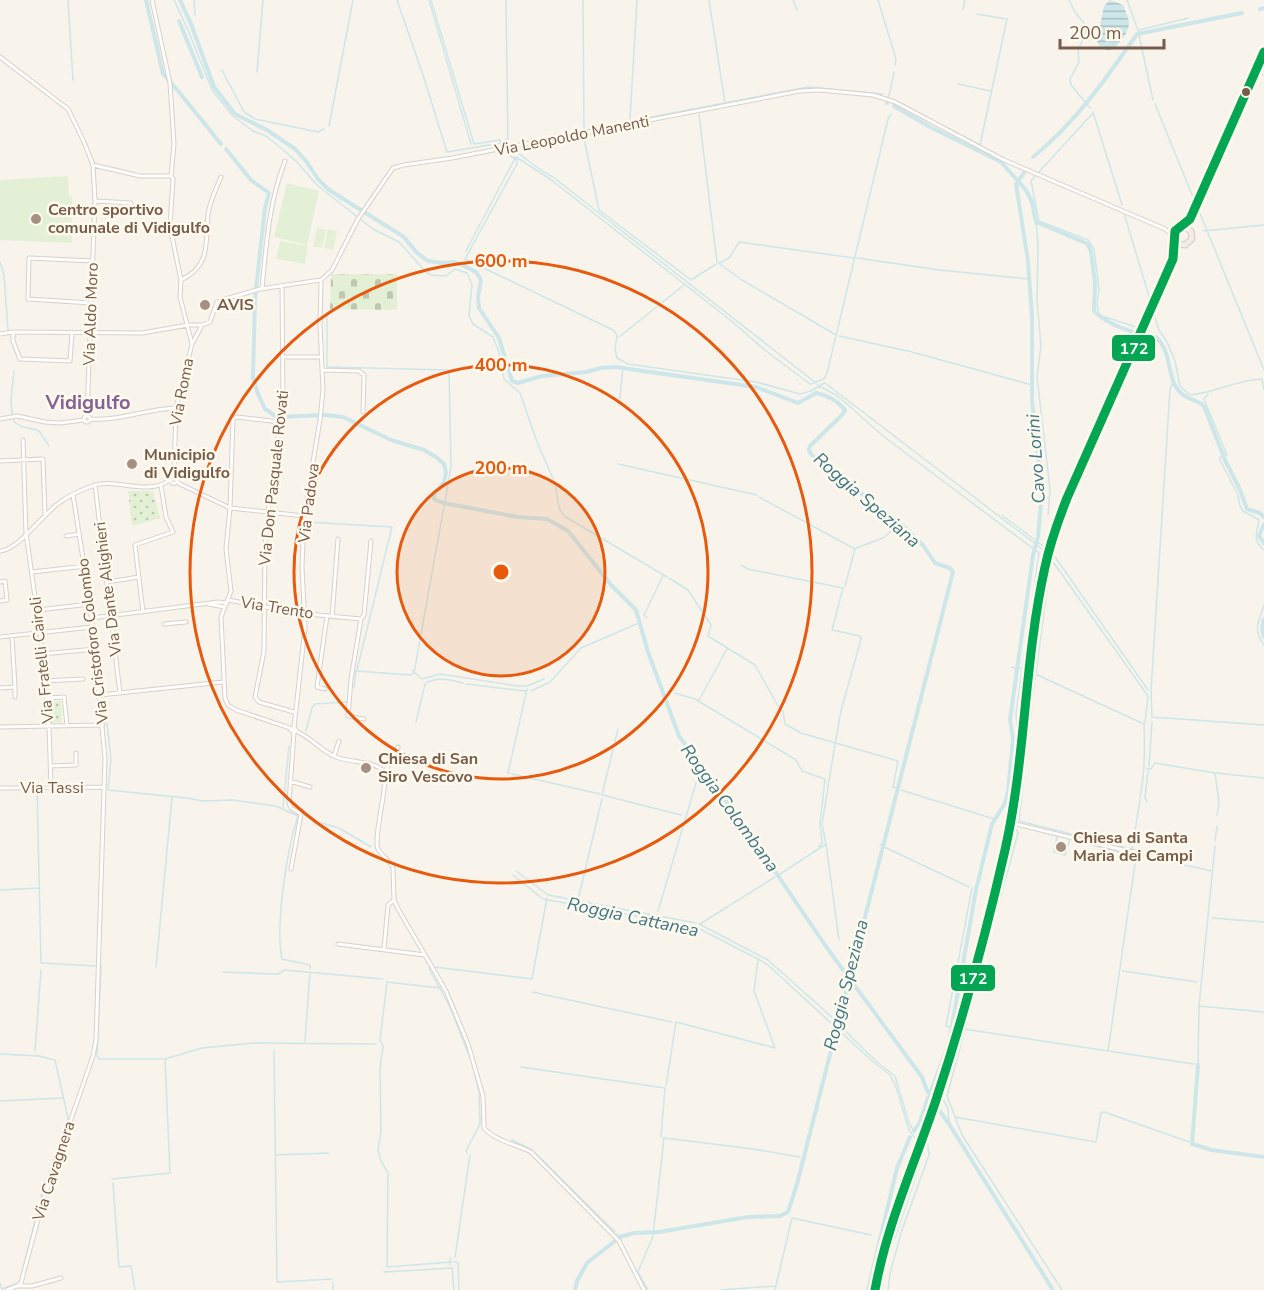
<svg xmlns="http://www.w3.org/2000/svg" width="1264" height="1290" viewBox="0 0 1264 1290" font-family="'Nunito Sans',sans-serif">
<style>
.grass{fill:#e4f0d6}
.cemetery{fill:url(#cemetery-stones)}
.park{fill:url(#park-dots)}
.water{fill:url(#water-rules)}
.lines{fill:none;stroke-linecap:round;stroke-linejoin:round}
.stream{stroke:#cde6e9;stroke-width:1.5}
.canal{stroke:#cde6e9;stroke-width:4}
.minor-casing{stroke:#d7d1ca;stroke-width:5}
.major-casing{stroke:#dad1c9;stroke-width:7}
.minor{stroke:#fefdfc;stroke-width:3}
.major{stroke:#f3eee5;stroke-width:4.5}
.bus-1-casing{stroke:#fff9ee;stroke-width:14}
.bus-1{stroke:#00a651;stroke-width:9}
.ring{fill:none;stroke:#e8590c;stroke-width:3}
.bus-dot{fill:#785c4a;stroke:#fff9ee;stroke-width:2}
.poi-dot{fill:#a59183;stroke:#fff9ee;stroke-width:2}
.labels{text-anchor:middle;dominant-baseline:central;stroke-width:5;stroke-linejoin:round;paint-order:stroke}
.street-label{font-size:16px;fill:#785c4a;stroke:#fff9ee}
.poi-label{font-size:16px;font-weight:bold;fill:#785c4a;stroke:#fff9ee;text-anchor:start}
.water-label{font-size:18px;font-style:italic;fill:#3f7785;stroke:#fff9ee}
.quarter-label{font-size:20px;font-weight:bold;fill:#856294;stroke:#fff9ee}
.centre{fill:#e8590c;stroke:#fff9ee;stroke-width:3}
.ring-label{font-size:18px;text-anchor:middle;font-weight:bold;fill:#e8590c;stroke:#fff9ee;stroke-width:5;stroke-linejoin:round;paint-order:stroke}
.line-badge{stroke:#fff9ee;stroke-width:2}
.badge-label{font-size:16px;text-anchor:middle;font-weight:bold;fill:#fff}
</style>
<defs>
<pattern id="cemetery-stones" width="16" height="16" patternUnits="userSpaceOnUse" patternTransform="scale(1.5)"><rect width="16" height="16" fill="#e4f0d6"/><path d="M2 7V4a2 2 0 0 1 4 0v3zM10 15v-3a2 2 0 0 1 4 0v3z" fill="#bec6b0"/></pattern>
<pattern id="park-dots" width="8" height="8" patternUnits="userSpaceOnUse" patternTransform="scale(1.5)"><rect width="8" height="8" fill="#e4f0d6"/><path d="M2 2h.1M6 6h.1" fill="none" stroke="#bec6b0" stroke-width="1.8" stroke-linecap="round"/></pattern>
<pattern id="water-rules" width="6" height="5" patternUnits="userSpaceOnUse" patternTransform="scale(1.5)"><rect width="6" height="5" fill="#cde6e9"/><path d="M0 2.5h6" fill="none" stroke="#abbebf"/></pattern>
</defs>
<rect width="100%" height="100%" fill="#f8f4ec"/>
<path class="grass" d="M 68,176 L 69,197 L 72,197 L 72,243 L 0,240 L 0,180 Z
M 287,183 L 319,191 L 307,245 L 274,237 Z
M 317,228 L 326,230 L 322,248 L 313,247 Z
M 328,229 L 337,231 L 333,250 L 324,248 Z
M 280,241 L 308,246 L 305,264 L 276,259 Z"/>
<path class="cemetery" d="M 331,274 L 397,274 L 397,310 L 330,309 Z"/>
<path class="park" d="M 128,491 L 153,491 L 160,518 L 132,526 Z
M 61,701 L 62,722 L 51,723 L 49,702 Z"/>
<path class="water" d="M 1110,0 L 1123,5 C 1125,10 1129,18 1129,24 C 1128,34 1117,47 1109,51 L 1100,47 L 1097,42 L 1104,6 Z"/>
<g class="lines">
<path class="stream" d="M 68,0 L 73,80
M 174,0 L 188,30 L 212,90 L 233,116 L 253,131 L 266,136 L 282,149 L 297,162 L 318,186 L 373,229 L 399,242 L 426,272 L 431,275 L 446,276 L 455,269 L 467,273 L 472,284 L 469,316 L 473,324 L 493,337 L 499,352 L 504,379 L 520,393 L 537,442 L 555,483 L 559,508 L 564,516 L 667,577
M 194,0 L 195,15
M 397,0 L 423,75 L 447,152 L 501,143
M 429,0 L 471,144
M 431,0 L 474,144 L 500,140 L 502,147
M 506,0 L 508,145
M 583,0 L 584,131
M 709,0 L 725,103
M 793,0 L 797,10
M 878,0 L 896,59 L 895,65
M 1069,0 L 1075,12 L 1084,23 L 1086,32 L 1078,50 L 1079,62 L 1070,79 L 1071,85 L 1090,108
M 1127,0 L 1138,30 L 1153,100
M 963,9 L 965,0
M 1139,30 L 1188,18
M 222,70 L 244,112 L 255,119 L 318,132 L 324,129
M 257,72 L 263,0
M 958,84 L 990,91
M 889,96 L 894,72
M 1155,104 L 1195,202
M 894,108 L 895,107
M 1093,112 L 1122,205
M 699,115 L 717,262 L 742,280 L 836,335
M 630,120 L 637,0
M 329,126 L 353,0
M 589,129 L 808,87 L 883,94
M 949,129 L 980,145 L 1007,19 L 977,14
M 583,134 L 599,210 L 691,280 L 716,264
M 506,139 L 507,144
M 513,150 C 527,158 539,171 553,177 L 816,383
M 504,152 L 517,160 L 517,164 L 465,259 L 613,330 L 617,335 L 615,349 L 617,358 L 628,364 L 756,382 L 800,394 L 811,391 L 825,383 L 1046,552
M 516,157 L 550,179 L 729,319 L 766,351 L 810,384 L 814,383
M 1038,173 L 1093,113
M 1036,175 L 1031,181 L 1039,221 L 1088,240 L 1094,249 L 1099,289 L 1097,303 L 1099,315 L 1139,328
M 1199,211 L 1264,370
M 1124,213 L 1151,303
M 1036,222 L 1038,245 L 1037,300 L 1041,346 L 1037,377 L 1050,489 L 1048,515
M 1203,231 L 1264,225
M 466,251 L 515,158
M 857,258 L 940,270 L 1029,279
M 0,262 L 4,275 L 8,330
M 720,263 L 729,258 L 739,242 L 854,258
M 1153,312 L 1159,330 L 1167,342 L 1175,361 L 1180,386 L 1190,395 C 1215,393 1235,380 1262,379 L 1264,389
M 327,316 L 327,367 L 449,370 L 451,467 L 414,673 L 410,675 L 356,671 L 354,688
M 1144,331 L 1149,336
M 839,336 L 912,352 L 1032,385
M 619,337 L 684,285
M 816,382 L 824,379 L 827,373 L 888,119 L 891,114
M 1173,383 L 1170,389 L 1151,691 L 1152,717 L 1264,725
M 817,385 L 838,396 L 883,436 L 1039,553 L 1016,713 C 1019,744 1019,779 1009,808
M 1208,394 L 1204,399 L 1227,455 L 1219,458 L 1238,495 L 1240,506 L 1243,511 L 1259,520 C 1257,532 1252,541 1264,550
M 619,405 L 623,368
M 12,414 L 11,400 L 14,371
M 13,420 C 19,429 30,427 39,431 L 49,446
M 618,464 L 757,495
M 759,497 L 855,549 L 845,586
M 1069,506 L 1144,336
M 1002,515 L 1047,549
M 307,522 L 392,527 L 357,670
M 1046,545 L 1060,505 L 1108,396
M 856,548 L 883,538 L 897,526
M 1043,550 L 1041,555 L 1044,559
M 1053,554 L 1148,690
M 1051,559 L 1148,696 L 1145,723
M 741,565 L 748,569 L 843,588 L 832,630 L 860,636 L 861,639 L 841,711 L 835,744 L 822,824 L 826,844 L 777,876
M 669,578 L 688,590 L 711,625 L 708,636 L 755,665 L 777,704 L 783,711 L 785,724 L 801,733 L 898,761 L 893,787 L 896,788
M 1264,605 C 1259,622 1252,629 1264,645
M 644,615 L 663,576
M 645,616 L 647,618
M 1012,667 L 1015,668
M 1019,668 L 1028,671
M 412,670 L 422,679 L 440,674 L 518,686 L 527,686 L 544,679
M 1033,673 L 1144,724 C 1145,749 1145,773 1140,798
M 1036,673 L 1050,567 L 1048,564
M 1035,677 L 1019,821 L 1132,849 L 1140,800
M 466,684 L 526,691
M 531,691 L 550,682 L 581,648 L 639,623
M 675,693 L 695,699 L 796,760 L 802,771 L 825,779 L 820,824 L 822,842 L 819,847
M 699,700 L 727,649
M 416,722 L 425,684 C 436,676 450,680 463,683
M 107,723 L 111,759 L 108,790 L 187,798 L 203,801 L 232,800 L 276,806 L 298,816 C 287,848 275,927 282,959 L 310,965 L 310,969
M 618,729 L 602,795 L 681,815
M 306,731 L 312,708 L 315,704 L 346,702
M 1149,766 L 1152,722
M 1147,769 L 1151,769 L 1155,763 L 1215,773 L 1219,803 L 1217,815
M 510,773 L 508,773 L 527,689
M 1216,773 L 1264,778
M 512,774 L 600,794
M 37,790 L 41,963 L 95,966
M 901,790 L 994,819
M 1147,802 L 1145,798 L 1148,771
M 283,807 L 289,746
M 318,822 L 339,828 L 371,847
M 1016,828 L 1018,833 L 947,1096 L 962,1135 L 1062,1290
M 1028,828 L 1057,836 L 1054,852 L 1065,855 L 1070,839 L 1136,857 L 1108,1051
M 1215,841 L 1217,826
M 826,844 L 839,940
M 880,845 L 969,887
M 1147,857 L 1212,871
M 516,871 L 548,895 L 696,923
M 513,875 L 543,899 L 696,927 L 758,959 L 768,965 L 871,1060 L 890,1075 L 896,1087 L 909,1130 L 918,1142
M 0,890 L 39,888
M 578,900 L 602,799
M 658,911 L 699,773
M 1212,918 L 1264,922
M 699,924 L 768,960 L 834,1019
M 700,924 L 775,877
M 100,966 L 101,966 L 97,1056 L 100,1059 L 165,1059 L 202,1048 L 254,1043 L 376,1044
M 156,967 L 172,797
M 434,967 L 532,979 L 547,898
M 430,968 L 429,969 L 450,1007 L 473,1065
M 853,969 L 853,981
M 1123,971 L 1197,982
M 223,972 L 278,974 L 285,970 L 383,979
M 440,988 L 387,982 L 380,1040 L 383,1046 L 380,1069 L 381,1131 L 378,1150 L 381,1161 L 388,1173 L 387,1267 L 452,1262
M 532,992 L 672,1022
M 1199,1006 L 1264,1012
M 836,1022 L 842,1026 L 844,1030 L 877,1062 L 895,1076 L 909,1123 L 914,1131
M 955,1028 L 946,1026 L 972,888
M 964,1029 L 1194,1064
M 829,1032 L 838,1028
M 305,1041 L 310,972
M 274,1050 L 277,1282 L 332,1279
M 35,1051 L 41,970
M 0,1054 L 39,1056 L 55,1060 L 68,1118 L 43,1189 L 22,1273
M 1198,1065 L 1199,1006 L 1215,846
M 521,1067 L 665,1088 L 661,1137
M 934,1084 L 936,1089
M 666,1086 L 676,1022 L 775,1048 L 754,991 L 758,960
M 941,1095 L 948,1109 L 949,1124
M 0,1101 L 63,1098
M 955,1117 L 1096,1142 L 1101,1113 L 1104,1112 L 1192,1143
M 665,1138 L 753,1149 L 800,1157
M 512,1140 L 532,1150 L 615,1232
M 467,1153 L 466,1151 L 480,1124 L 479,1091 L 475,1075
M 276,1155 L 329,1153
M 112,1179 L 170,1173 L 165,1059
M 113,1183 L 119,1267 L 131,1266 L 135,1290
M 617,1234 L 620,1237
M 455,1257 L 470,1155
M 454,1262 L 458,1262 L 459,1290
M 450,1265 L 450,1258
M 384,1272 L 452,1268 L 454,1290
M 0,1283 L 2,1289
M 2,1289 L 18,1283 L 21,1278
M 333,1290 L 333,1282
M 648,1290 L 638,1272 L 653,1236 L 664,1138 L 663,1138
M 720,1290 L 776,1286
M 775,1290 L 792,1218 L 871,1235
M 882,1290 L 886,1264 L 924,1152 L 922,1147
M 888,1290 L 890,1274 L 901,1233 L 929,1155 L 927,1139 L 939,1109"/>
<path class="canal" d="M 146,0 L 163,74 L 179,92 L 221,144
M 180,0 L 191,24 L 214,87 L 235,114 L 267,130 L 295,149 L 306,161 L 318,179 L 329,190 L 404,237 L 417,253 L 428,261 L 442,263 L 454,262 L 464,266 L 476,272 L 481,280 L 478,297 L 479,308 L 499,338 L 512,381 L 518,383 L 542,376 L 586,372 L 601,368 L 615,367 L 756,387 L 798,403 L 816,393 C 827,395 837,400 845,410 L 842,415 L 810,446 L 809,450 L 811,454 L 903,526 L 923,545 L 935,563 L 950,568 L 953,572 L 797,1184 L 788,1212 L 780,1216 L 748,1217 L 659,1232 L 634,1233 L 620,1237 L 587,1263 L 577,1281 L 575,1290
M 1260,9 L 1264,8
M 179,21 L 202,77
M 887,102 L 887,103
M 894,106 L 930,127 L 1001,162 L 1026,190 L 1032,202 L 1036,222 L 1088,244 L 1091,252 L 1095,282 L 1094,311 C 1109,326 1136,334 1156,337 C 1173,353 1166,378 1180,392 C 1186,399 1197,400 1204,406 L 1225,460 L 1240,490 L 1247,509 L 1260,513 L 1264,517
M 226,149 L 251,180 L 269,193 L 265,208 L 255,298 L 253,378 L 258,394 L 265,409 L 277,417 L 326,415 L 343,417 L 391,440 L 424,450 L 436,457 L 444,464 L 446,473 L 444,482 L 434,494 L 434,499 L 443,503 L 518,517 L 547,519 L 568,531 L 612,586 L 636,610 L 648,652 L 679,736 L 745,827 L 827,948 L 922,1077 C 927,1095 938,1108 949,1124 L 1053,1290
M 1033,157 C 1076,122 1106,79 1137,34 L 1242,13
M 1264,524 L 1259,536 L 1264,543
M 1264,619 L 1262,629 L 1264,637
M 1198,1065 L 1192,1144 L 1212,1150 L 1264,1157
M 930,1094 L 949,1043 L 976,890 L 992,824 L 1005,803 L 1008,792 L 1013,738 L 1010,720 L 1033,555 L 1038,537 L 1042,492 L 1032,401 L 1032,317 L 1028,261 L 1016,184 L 1024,173
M 914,1131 L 920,1122 L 928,1098
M 868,1290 L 897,1168 L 910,1137"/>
<g class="minor-casing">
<path id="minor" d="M 152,0 L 170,83 L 174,144 L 171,176 L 173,179 L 170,227 L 181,280 L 180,297 L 192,344
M 0,57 L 68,109 L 84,142 L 93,165 L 140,176 L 171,176
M 1259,72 L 1264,73
M 95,201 L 131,203
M 181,280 C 212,265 205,242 208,214 C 210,201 216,189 221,177
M 282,285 L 283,398 L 268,512 L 265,548 L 264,651 L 255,697 L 259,702 L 294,712
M 262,289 C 266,245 269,202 285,161
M 91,303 L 28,299 L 29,258 L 93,261
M 13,332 L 13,341 L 20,359 L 70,361 L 72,333
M 0,334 L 13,332 L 142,333 L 188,325 L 202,325 L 210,322 L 217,302 L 222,300 L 260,289 L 321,280 L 332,270 L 358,219 L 393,168 L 404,165 L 452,158 L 800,91 L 819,90 L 873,95 L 895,102 L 1004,160 L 1165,229 L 1174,237
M 284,357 L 321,357
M 322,370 L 359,371 L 364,375 L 363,412
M84 419a3 3 0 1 1 6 0a3 3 0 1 1-6 0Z
M 87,416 L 95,201 L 93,165
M 0,419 L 17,416 L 45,422 L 60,423 L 84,420
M 90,419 C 120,421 147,409 176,408
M 280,422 L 237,417 L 233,419 L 230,508 L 304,516
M 23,440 L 26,533 L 40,633 L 49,726 L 51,787
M 0,461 L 43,459 L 45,515
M 174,476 L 176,408 L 192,344 L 202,325
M170.5 480a3.5 3.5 0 1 1 7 0a3.5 3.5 0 1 1-7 0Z
M 177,481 L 180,484 L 230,508 L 226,549 L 231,591 L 221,617 L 225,698 L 228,705 L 236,710 L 290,728
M 95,485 L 120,693
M 66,536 L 80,534
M 1,551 C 20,548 42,515 59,503 C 68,496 81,490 92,486 C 115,477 146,497 170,480
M 32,572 L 86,566
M 0,582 L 5,581 L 7,600 L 0,601
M 107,582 L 139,577
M 228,600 L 297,613 L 361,619
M 208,604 L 225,607
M 38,610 L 90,604
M 143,612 L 135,545 L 173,532 L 166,517 L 161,486
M 332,617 L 338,539
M 92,618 L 218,602 L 227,603
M 164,624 L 186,622
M 0,637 L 92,627
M 42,654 L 95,649
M 44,681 L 83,679
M 15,687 L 15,697
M 0,688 L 15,687 L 12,636
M 325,689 L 317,687 L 327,616
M 100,695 L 223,682
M 47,698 L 64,697 L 67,725
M 364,719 L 348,716 L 351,679 L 361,619 L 364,615 L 371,541
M 0,727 L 103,725
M 294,727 L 291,730 L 293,732 L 296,730 L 294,727 L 305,628 L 302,567 L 304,516 L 320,420 L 323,390 L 320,325 L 321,280
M 296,731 C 312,738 321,751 336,757 C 353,764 371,759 385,772 C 387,790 373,839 378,849 C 382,857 390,860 393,868 L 394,900 L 397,907 L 446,991 L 468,1044 L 483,1096 L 484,1128 C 495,1141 516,1144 531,1152 L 619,1241 L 644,1290
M 334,756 L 339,741
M 50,766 L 76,765 L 76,753
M 385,772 L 398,747
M 290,781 L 310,787
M 0,788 L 103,787
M 1012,823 L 1127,851 L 1138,852
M 291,869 L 301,814 L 291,808 L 289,803 L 294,732
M 338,944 L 425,955
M 384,949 L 388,905 L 394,900
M 17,1286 L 21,1283 L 43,1200 L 93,1056 L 96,1040 L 105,758 L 90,604 L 73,495
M 7,1290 L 17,1286 L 32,1286 L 61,1278"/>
</g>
<g class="major-casing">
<path id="major" d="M 1175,240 L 1179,244 L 1185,245 L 1192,239 L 1191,231 L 1183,226
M 875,1290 C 885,1224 915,1163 936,1100 C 963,1018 985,934 1005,851 C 1027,760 1025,667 1043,576 C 1048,549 1057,524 1067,498 L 1173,259 L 1175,248 L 1175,231 L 1190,219 L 1264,52"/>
</g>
<use href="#minor" class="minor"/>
<use href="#major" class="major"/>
<g class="bus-1-casing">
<path id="bus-1" d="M 875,1290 C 887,1224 915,1163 936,1100 C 963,1018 986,934 1005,850 C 1026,757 1024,661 1045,567 C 1050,543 1058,521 1067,498 L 1173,259 L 1175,231 L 1190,219 L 1264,52"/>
</g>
<use href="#bus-1" class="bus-1"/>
</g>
<circle cx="501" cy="572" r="104" fill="#e8590c" fill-opacity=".12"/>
<g class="ring">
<circle cx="501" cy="572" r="104"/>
<circle cx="501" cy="572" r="207"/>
<circle cx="501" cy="572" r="311"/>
</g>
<circle class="bus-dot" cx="1246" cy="92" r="5"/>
<g class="poi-dot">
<circle cx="36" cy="219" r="6"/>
<circle cx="205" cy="305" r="6"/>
<circle cx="132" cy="464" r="6"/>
<circle cx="366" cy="768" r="6"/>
<circle cx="1061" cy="847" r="6"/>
</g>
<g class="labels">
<g class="street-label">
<text transform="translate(572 136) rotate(-11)">Via Leopoldo Manenti</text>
<text transform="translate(91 314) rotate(-88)">Via Aldo Moro</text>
<text transform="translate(182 392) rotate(-79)">Via Roma</text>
<text transform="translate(274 478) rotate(-84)">Via Don Pasquale Rovati</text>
<text transform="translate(309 503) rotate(-83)">Via Padova</text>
<text transform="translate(108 589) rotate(-97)">Via Dante Alighieri</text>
<text transform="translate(277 608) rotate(9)">Via Trento</text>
<text transform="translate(93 641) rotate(-97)">Via Cristoforo Colombo</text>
<text transform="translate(42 660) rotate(-96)">Via Fratelli Cairoli</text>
<text x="52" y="788">Via Tassi</text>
<text transform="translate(54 1171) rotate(-72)">Via Cavagnera</text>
</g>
<g class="poi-label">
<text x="48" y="210">Centro sportivo<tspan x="48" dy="18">comunale di Vidigulfo</tspan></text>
<text x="217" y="305">AVIS</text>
<text x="144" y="455">Municipio<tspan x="144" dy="18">di Vidigulfo</tspan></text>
<text x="378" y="759">Chiesa di San<tspan x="378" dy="18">Siro Vescovo</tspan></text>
<text x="1073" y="838">Chiesa di Santa<tspan x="1073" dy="18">Maria dei Campi</tspan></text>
</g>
<g class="water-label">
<text transform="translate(1036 459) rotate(-94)">Cavo Lorini</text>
<text transform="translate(867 500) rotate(41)">Roggia Speziana</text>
<text transform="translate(730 808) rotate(54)">Roggia Colombana</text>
<text transform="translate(633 917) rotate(12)">Roggia Cattanea</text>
<text transform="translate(846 985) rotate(-76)">Roggia Speziana</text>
</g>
<g class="quarter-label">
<text x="88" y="402">Vidigulfo</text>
</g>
</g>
<circle cx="501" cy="572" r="9" class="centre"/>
<g class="ring-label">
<text x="501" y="267">600 m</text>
<text x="501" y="371">400 m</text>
<text x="501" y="474">200 m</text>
</g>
<g class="line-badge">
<rect x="1111" y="334" width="45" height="28" rx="6" fill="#00a651"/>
<rect x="950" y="964" width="46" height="28" rx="6" fill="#00a651"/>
</g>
<g class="badge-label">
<text x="1134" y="354">172</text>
<text x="973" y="984">172</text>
</g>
<path d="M1060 39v9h104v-9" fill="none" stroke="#785c4a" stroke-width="3"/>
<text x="1069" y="39" font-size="18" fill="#785c4a" stroke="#fff9ee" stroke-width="4.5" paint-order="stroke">200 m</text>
</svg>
